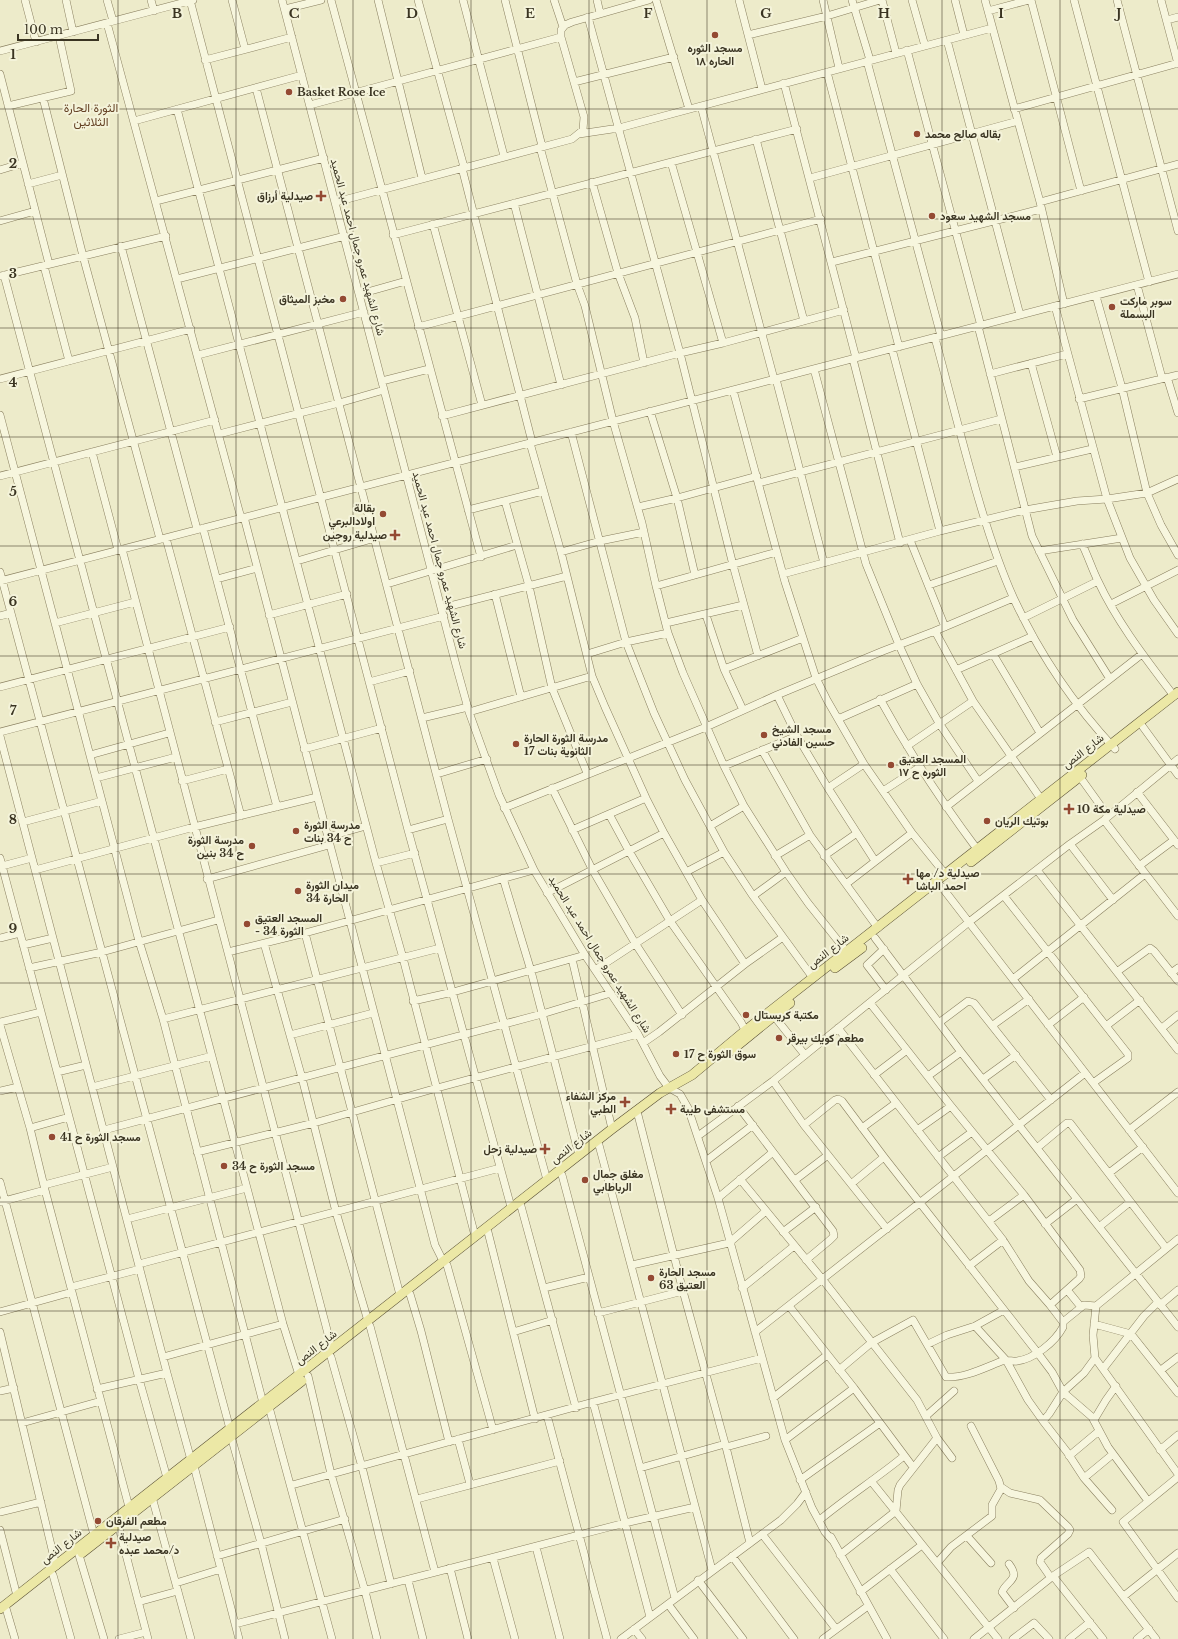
<svg xmlns="http://www.w3.org/2000/svg" width="1178" height="1639" viewBox="0 0 1178 1639" font-family="'Libre Baskerville',Vazirmatn,serif">
<style>
.lines{fill:none;stroke-linecap:round;stroke-linejoin:round}
.minor-casing{stroke:#897f5f;stroke-width:8}
.major-casing{stroke:#574d33;stroke-width:10}
.minor{stroke:#f7f6de;stroke-width:7}
.major{stroke:#ece8a6;stroke-width:9}
.grid{fill:none;stroke:#3a3422;stroke-width:1;stroke-opacity:0.55}
.poi-dot{fill:#944a33;stroke:#f4f3da;stroke-width:1.5}
.labels{text-anchor:middle;dominant-baseline:central;stroke-width:4;stroke-linejoin:round;paint-order:stroke}
.poi-label{font-size:11px;font-weight:bold;fill:#3a3422;stroke:#f4f3da;text-anchor:start}
.street-label{font-size:11px;fill:#3a3422;stroke:#f4f3da}
.neighbourhood-label{font-size:12px;fill:#644124;stroke:#f4f3da}
.grid-label{font-size:13px;text-anchor:middle;font-weight:bold;fill:#3a3422;stroke:#f4f3da;stroke-width:4;stroke-linejoin:round;paint-order:stroke}
</style>
<rect width="100%" height="100%" fill="#edebca"/>
<g class="lines">
<g class="minor-casing">
<path id="minor" d="M 25,0 L 36,42
M 66,0 L 73,32
M 107,0 L 113,21
M 151,0 L 154,11
M 190,0 L 408,830 L 511,1207
M 232,0 L 245,49
M 282,0 L 456,665 L 469,712 L 499,795 L 534,870 L 585,955 L 638,1034 L 660,1076 L 669,1088 L 680,1094 L 688,1108 L 718,1198 L 785,1440 L 812,1508 L 825,1532 L 832,1540
M 331,0 L 481,557
M 378,0 L 422,178
M 418,0 L 464,167
M 463,0 L 504,156
M 505,0 L 542,146
M 554,0 L 563,27
M 597,0 L 600,13
M 656,0 L 689,109
M 739,0 L 762,89
M 823,0 L 839,68
M 852,0 L 870,60
M 882,0 L 896,53
M 912,0 L 925,46
M 955,0 L 964,35
M 985,0 L 1040,202 L 1064,304
M 1031,0 L 1081,191
M 1074,0 L 1149,282
M 1117,0 L 1178,231
M 1161,0 L 1178,64
M 285,9 L 321,0
M 988,11 L 1029,0
M 588,17 L 680,353 L 733,565 L 758,656
M 1167,20 L 1178,17
M 107,23 L 241,518
M 748,35 L 827,16 L 880,0
M 947,40 L 1020,315
M 907,50 L 981,326
M 0,51 L 193,0
M 205,60 L 292,37
M 867,61 L 941,336
M 827,72 L 899,347
M 0,74 L 49,264
M 574,82 L 674,57
M 784,83 L 856,358
M 256,88 L 448,819 L 547,1180
M 43,98 L 83,256 L 160,539
M 310,105 L 561,37
M 8,106 L 71,91 L 59,36
M 701,106 L 774,379
M 177,109 L 376,863 L 403,958 L 475,1236
M 1014,109 L 1178,63
M 134,121 L 302,75
M 579,134 L 619,128 L 992,28
M 756,139 L 804,321
M 540,147 L 577,284 L 585,306 L 613,421 L 642,523 L 656,586 L 668,633 L 683,673 L 724,766 L 744,806 L 786,872 L 808,903 L 847,952
M 671,162 L 723,343
M 462,168 L 532,442
M 0,170 L 23,163
M 810,178 L 1018,121
M 592,182 L 618,273 L 635,318 L 644,363
M 28,184 L 62,175
M 156,201 L 324,158
M 336,202 L 572,139 L 583,130 L 584,117 L 561,37 L 561,30 L 565,25 L 572,22 L 649,0
M 1040,202 L 1178,164
M 514,203 L 561,385
M 0,221 L 35,211
M 433,224 L 482,405
M 393,235 L 797,129
M 121,246 L 197,529
M 832,262 L 1041,209
M 44,266 L 69,361
M 4,275 L 247,1188 L 283,1324 L 299,1375
M 1,276 L 166,236
M 177,279 L 345,236
M 1137,285 L 1162,378
M 360,294 L 406,281
M 1096,296 L 1122,388 L 1147,493 L 1161,525 L 1178,555
M 1055,306 L 1107,499 L 1130,558 L 1154,600 L 1178,634
M 978,326 L 1032,536 L 1073,620 L 1110,679
M 418,327 L 821,219
M 935,338 C 947,382 958,426 970,469 C 982,513 995,557 1014,599 C 1039,653 1074,705 1115,749
M 892,349 L 940,531
M 198,355 L 364,312
M 853,359 L 900,543
M 1031,363 L 1057,457
M 814,369 L 866,564 L 899,645 L 917,684 L 939,723 L 978,781
M 990,374 L 1067,354
M 1167,377 L 1178,413
M 0,379 L 191,329
M 776,379 L 824,563
M 382,381 L 429,369
M 733,390 L 785,582 L 816,678 L 827,700 L 864,764 L 912,833 L 946,875
M 1079,399 L 1178,375
M 650,411 L 677,498 L 695,575
M 0,415 L 139,941 L 163,1019 L 263,1403
M 442,416 L 680,353 L 723,343 L 844,310
M 571,432 L 626,642 L 654,713 L 685,780 L 724,852 L 753,896 L 813,978
M 219,434 L 339,403 L 384,390
M 530,443 L 561,552 L 592,676 L 605,707 L 646,798 L 664,833 L 702,900 L 745,964
M 92,452 L 118,550
M 1015,467 L 1092,449
M 0,476 L 215,420
M 759,483 L 1001,419
M 505,501 L 529,586 L 552,688 L 587,773
M 638,507 L 677,498 L 757,476
M 468,510 L 543,491
M 244,517 C 307,760 370,1003 435,1245 L 443,1261
M 203,528 L 277,807
M 166,538 L 241,816
M 910,540 L 945,627
M 1082,544 C 1088,556 1092,569 1098,581 C 1117,622 1146,659 1174,696
M 122,549 L 332,1349
M 1039,551 L 1122,538
M 561,552 L 600,541 L 644,532
M 297,561 L 375,538
M 0,572 L 230,1429
M 783,574 L 940,531 L 1025,510 L 1077,501 L 1107,499 L 1147,493 L 1178,479
M 217,579 L 257,568
M 0,581 L 1178,274
M 387,584 L 517,545
M 929,585 L 998,561
M 656,586 L 777,552
M 495,594 L 521,697
M 1111,604 L 1178,570
M 442,608 L 567,576
M 269,615 L 347,594
M 706,615 L 724,669 L 743,710
M 0,616 L 11,613
M 1023,618 L 1098,581
M 55,623 L 135,602
M 666,623 L 743,605
M 935,631 L 973,701 L 1041,799
M 587,654 L 626,642 L 668,633
M 993,654 L 1040,733
M 724,669 L 803,638
M 956,670 L 1033,636
M 369,682 L 410,671
M 0,687 L 230,627
M 777,695 L 797,736 L 828,788 L 875,861
M 880,699 C 909,752 941,801 977,849
M 469,712 L 592,676
M 422,718 L 468,707
M 838,719 L 917,684
M 215,722 L 292,702
M 1143,727 L 1178,775
M 0,732 L 444,616
M 0,736 L 167,1373 L 191,1460 L 194,1466 L 239,1639
M 907,746 L 973,701
M 304,749 L 382,728
M 762,750 L 810,835 L 878,928
M 90,755 L 169,733
M 724,766 L 797,736
M 437,774 L 487,759
M 1080,777 L 1108,816
M 96,778 L 176,757
M 182,781 L 228,769
M 552,788 L 592,869 L 635,943 L 682,1015
M 828,788 L 864,764
M 883,791 L 920,767
M 1137,792 L 1178,845
M 946,807 L 1142,654
M 504,808 L 706,727 L 777,695 L 883,651 L 935,631 L 1013,598
M 609,814 L 629,851 L 670,921 L 741,1022 L 747,1034
M 1104,820 L 1178,916
M 23,822 L 102,801
M 710,826 L 744,806
M 408,830 L 448,819
M 572,830 L 646,798
M 327,837 L 366,826
M 1070,844 L 1113,900
M 775,856 L 810,835
M 824,856 L 857,833
M 0,858 L 139,1379 L 167,1478
M 376,863 L 415,853
M 2,866 L 32,858
M 1139,866 L 1174,840
M 35,870 L 194,827 L 317,797
M 1037,870 L 1178,1050
M 686,872 L 724,852
M 503,878 L 531,971 L 579,1155
M 207,879 L 329,845
M 846,884 L 912,833
M 941,886 L 1178,1193
M 547,893 L 664,833
M 753,896 L 786,872
M 1004,896 L 1128,1054 L 1128,1058 L 1093,1083
M 305,933 L 400,1295
M 0,938 L 20,933
M 875,938 L 961,1052 L 1178,1327
M 264,943 L 302,1078 L 336,1212 L 368,1321
M 23,945 L 53,938
M 884,949 L 867,965 L 886,990
M 228,952 L 305,933 L 534,870
M 572,959 L 612,1129
M 29,968 L 102,952 L 218,920
M 595,970 L 702,900
M 1118,971 L 1150,948 L 1154,951 L 1178,981
M 1171,973 L 1178,968
M 1013,979 L 1145,874
M 413,1001 L 453,992 L 585,955
M 870,1003 L 951,1106 L 1024,1195 L 1080,1270 L 1081,1276 L 1079,1279 L 1050,1305
M 774,1016 L 805,1055
M 163,1019 L 440,948
M 0,1022 L 41,1012
M 940,1022 L 968,1001 L 974,1003 L 1051,1100
M 0,1025 L 30,1128 L 45,1190 L 129,1507
M 993,1025 L 1029,999
M 1048,1025 L 1084,997
M 1106,1026 L 1140,1000
M 838,1028 L 1003,1240 L 1029,1281 L 1050,1305 L 1063,1322 L 1063,1327 C 1055,1342 1034,1359 1017,1361 C 1012,1362 1008,1359 1002,1361 C 984,1368 965,1378 946,1377 L 913,1320 L 871,1343 L 839,1370
M 1162,1028 L 1178,1015
M 290,1035 L 373,1013
M 643,1043 L 659,1032 L 745,964 L 783,937
M 57,1072 L 86,1065
M 874,1075 L 907,1050
M 928,1076 L 961,1052
M 983,1079 L 1016,1055
M 773,1081 L 804,1125 L 887,1229
M 92,1087 L 212,1056
M 0,1091 L 18,1087
M 738,1106 L 833,1231 L 834,1236 L 830,1240 L 806,1260
M 638,1115 L 683,1291 L 726,1447 L 750,1543
M 804,1125 L 835,1100 L 838,1099 L 842,1101 L 884,1157 L 1037,1352 L 1052,1372 L 1063,1392 L 1092,1417 L 1108,1447 L 1148,1501
M 30,1128 L 69,1117
M 862,1128 L 896,1103
M 104,1130 L 542,1014 L 611,993
M 917,1130 L 951,1106
M 1129,1130 L 1178,1092
M 698,1136 L 773,1081 L 969,922 L 1070,844 L 1104,820 L 1178,759
M 599,1145 L 712,1570
M 1037,1148 L 1067,1123 L 1070,1123 L 1166,1248
M 197,1152 L 314,1123 L 437,1088 L 638,1034
M 938,1157 L 972,1132
M 706,1161 L 753,1125
M 1109,1173 L 1143,1147
M 562,1175 L 675,1598
M 740,1179 L 823,1280 L 917,1400 L 937,1438 L 952,1458
M 795,1180 L 828,1155
M 0,1182 L 94,1535
M 851,1184 L 884,1157
M 44,1185 L 113,1167
M 718,1198 L 773,1152
M 0,1202 L 45,1190
M 521,1206 L 576,1408
M 127,1219 L 247,1188
M 989,1221 L 1024,1195
M 1045,1224 L 1077,1199
M 1099,1227 L 1130,1202
M 488,1232 L 535,1419
M 783,1232 L 816,1207
M 1178,1239 L 1096,1306 L 1093,1335 L 1095,1358 L 1178,1474
M 139,1264 L 500,1168
M 447,1265 L 493,1430
M 632,1265 L 729,1243 L 766,1211
M 969,1266 L 1003,1240
M 71,1287 L 140,1269
M 544,1288 L 589,1277
M 742,1288 L 794,1246
M 1068,1291 L 1081,1307
M 410,1294 L 421,1331 L 449,1442
M 1160,1305 L 1178,1290
M 789,1306 L 854,1388 L 913,1467
M 0,1312 L 72,1292
M 598,1313 L 683,1291
M 1063,1322 L 1084,1305 L 1096,1306
M 1094,1324 L 1131,1334 L 1178,1393
M 370,1326 L 435,1572
M 975,1326 L 1006,1360 L 1028,1400 L 1043,1421 L 1067,1452 L 1084,1478 L 1112,1510
M 0,1332 L 56,1566
M 513,1332 L 553,1320
M 755,1332 L 1085,1073
M 928,1344 L 947,1335 L 975,1326 L 1004,1310
M 163,1357 L 283,1324
M 331,1357 L 362,1467 L 391,1584
M 1103,1369 L 1144,1316 L 1158,1302
M 1161,1370 L 1178,1357
M 308,1376 L 331,1474 L 365,1591 L 377,1639
M 97,1389 L 167,1373
M 0,1391 L 14,1388
M 773,1398 L 827,1355
M 593,1402 L 650,1617
M 269,1407 L 332,1639
M 547,1415 L 607,1639
M 926,1416 L 954,1391
M 1094,1420 L 1106,1400 L 1116,1386
M 1043,1421 L 1049,1414 L 1063,1392 L 1084,1373 L 1095,1358
M 22,1423 L 101,1401
M 231,1436 L 261,1543 L 285,1639
M 458,1439 L 470,1484
M 785,1440 L 854,1388
M 726,1447 L 766,1436
M 1160,1450 L 1178,1435
M 1069,1456 L 1099,1431
M 640,1468 L 725,1444
M 1178,1477 L 1123,1522 L 1178,1598
M 1084,1478 L 1113,1454
M 800,1480 L 880,1423
M 871,1481 L 998,1639
M 292,1485 L 593,1402 L 762,1358
M 1001,1487 L 1010,1493 L 1040,1500 L 1068,1527 L 1070,1530 L 1068,1534 L 1041,1558 L 1040,1562 L 1051,1578
M 152,1497 L 191,1639
M 417,1499 L 560,1461
M 0,1512 L 41,1502
M 822,1518 C 849,1496 877,1478 904,1456
M 118,1524 L 148,1639
M 0,1530 L 17,1596
M 762,1534 L 836,1629
M 967,1536 L 991,1563
M 831,1537 L 887,1639
M 536,1547 L 560,1639
M 79,1555 L 104,1639
M 840,1555 L 896,1511 L 898,1490 L 900,1485 L 937,1438
M 217,1556 L 345,1519
M 732,1556 L 794,1639
M 493,1558 L 515,1639
M 937,1563 L 951,1547 L 992,1516 L 992,1505 L 1001,1489 L 999,1481 L 971,1426
M 1009,1564 C 1021,1580 1007,1580 1002,1592 L 1014,1608
M 450,1568 L 468,1639
M 890,1569 L 944,1639
M 53,1575 L 71,1639
M 1053,1576 L 1103,1639
M 408,1580 L 423,1639
M 698,1580 L 743,1639
M 176,1583 L 221,1569
M 860,1592 L 922,1545
M 1124,1596 L 1178,1553
M 138,1602 L 178,1591
M 668,1604 L 694,1639
M 5,1605 L 15,1639
M 235,1624 L 625,1523 L 695,1507
M 634,1629 L 642,1639
M 119,1639 L 146,1632
M 621,1639 L 781,1520 L 797,1504 L 806,1492
M 823,1639 L 868,1606
M 974,1639 L 1053,1576 L 1089,1552 L 1156,1639
M 1013,1639 L 1034,1623 L 1049,1639
M 1069,1639 L 1090,1622
M 1137,1639 L 1149,1629"/>
</g>
<g class="major-casing">
<path id="major" d="M 971,862 L 1082,775
M 835,968 L 862,948
M 727,1054 L 790,1003
M 82,1553 L 302,1381
M 0,1609 L 612,1129 L 660,1093 L 692,1075 L 746,1030 L 1178,692"/>
</g>
<use href="#minor" class="minor"/>
<use href="#major" class="major"/>
</g>
<path class="grid" d="M 118,0 L 118,1639M 236,0 L 236,1639M 353,0 L 353,1639M 471,0 L 471,1639M 589,0 L 589,1639M 707,0 L 707,1639M 825,0 L 825,1639M 942,0 L 942,1639M 1060,0 L 1060,1639M 0,109 L 1178,109M 0,219 L 1178,219M 0,328 L 1178,328M 0,437 L 1178,437M 0,546 L 1178,546M 0,656 L 1178,656M 0,765 L 1178,765M 0,874 L 1178,874M 0,983 L 1178,983M 0,1093 L 1178,1093M 0,1202 L 1178,1202M 0,1311 L 1178,1311M 0,1420 L 1178,1420M 0,1530 L 1178,1530"/>
<g class="poi-dot">
<circle cx="715" cy="35" r="4"/>
<circle cx="289" cy="92" r="4"/>
<circle cx="917" cy="134" r="4"/>
<path d="M319 190h4v4h4v4h-4v4h-4v-4h-4v-4h4z"/>
<circle cx="932" cy="216" r="4"/>
<circle cx="343" cy="299" r="4"/>
<circle cx="1112" cy="307" r="4"/>
<circle cx="383" cy="514" r="4"/>
<path d="M393 529h4v4h4v4h-4v4h-4v-4h-4v-4h4z"/>
<circle cx="764" cy="735" r="4"/>
<circle cx="516" cy="744" r="4"/>
<circle cx="891" cy="765" r="4"/>
<path d="M1067 803h4v4h4v4h-4v4h-4v-4h-4v-4h4z"/>
<circle cx="987" cy="821" r="4"/>
<circle cx="296" cy="831" r="4"/>
<circle cx="252" cy="846" r="4"/>
<path d="M906 873h4v4h4v4h-4v4h-4v-4h-4v-4h4z"/>
<circle cx="298" cy="891" r="4"/>
<circle cx="247" cy="924" r="4"/>
<circle cx="746" cy="1015" r="4"/>
<circle cx="779" cy="1038" r="4"/>
<circle cx="676" cy="1054" r="4"/>
<path d="M623 1096h4v4h4v4h-4v4h-4v-4h-4v-4h4z"/>
<path d="M669 1103h4v4h4v4h-4v4h-4v-4h-4v-4h4z"/>
<circle cx="52" cy="1137" r="4"/>
<path d="M543 1143h4v4h4v4h-4v4h-4v-4h-4v-4h4z"/>
<circle cx="224" cy="1166" r="4"/>
<circle cx="585" cy="1180" r="4"/>
<circle cx="651" cy="1278" r="4"/>
<circle cx="98" cy="1521" r="4"/>
<path d="M109 1537h4v4h4v4h-4v4h-4v-4h-4v-4h4z"/>
</g>
<g class="labels">
<g class="poi-label">
<text x="715" y="48" text-anchor="middle">مسجد الثوره<tspan x="715" dy="13">الحاره ١٨</tspan></text>
<text x="297" y="92">Basket Rose Ice</text>
<text x="925" y="134">بقاله صالح محمد</text>
<text x="313" y="196" text-anchor="end">صيدلية أرزاق</text>
<text x="940" y="216">مسجد الشهيد سعود</text>
<text x="335" y="299" text-anchor="end">مخبز الميثاق</text>
<text x="1120" y="301">سوبر ماركت<tspan x="1120" dy="13">البسملة</tspan></text>
<text x="375" y="508" text-anchor="end">بقالة<tspan x="375" dy="13">اولادالبرعي</tspan></text>
<text x="387" y="535" text-anchor="end">صيدلية روجين</text>
<text x="772" y="729">مسجد الشيخ<tspan x="772" dy="13">حسين الفادني</tspan></text>
<text x="524" y="738">مدرسة الثورة الحارة<tspan x="524" dy="13">17 الثانوية بنات</tspan></text>
<text x="899" y="759">المسجد العتيق<tspan x="899" dy="13">الثوره ح ١٧</tspan></text>
<text x="1077" y="809">صيدلية مكة 10</text>
<text x="995" y="821">بوتيك الريان</text>
<text x="304" y="825">مدرسة الثورة<tspan x="304" dy="13">ح 34 بنات</tspan></text>
<text x="244" y="840" text-anchor="end">مدرسة الثورة<tspan x="244" dy="13">ح 34 بنين</tspan></text>
<text x="916" y="873">صيدلية د/ مها<tspan x="916" dy="13">احمد الباشا</tspan></text>
<text x="306" y="885">ميدان الثورة<tspan x="306" dy="13">الحارة 34</tspan></text>
<text x="255" y="918">المسجد العتيق<tspan x="255" dy="13">- الثورة 34</tspan></text>
<text x="754" y="1015">مكتبة كريستال</text>
<text x="787" y="1038">مطعم كويك بيرقر</text>
<text x="684" y="1054">سوق الثورة ح 17</text>
<text x="616" y="1096" text-anchor="end">مركز الشفاء<tspan x="616" dy="13">الطبي</tspan></text>
<text x="680" y="1109">مستشفى طيبة</text>
<text x="60" y="1137">مسجد الثورة ح 41</text>
<text x="537" y="1149" text-anchor="end">صيدلية زحل</text>
<text x="232" y="1166">مسجد الثورة ح 34</text>
<text x="593" y="1174">مغلق جمال<tspan x="593" dy="13">الرباطابي</tspan></text>
<text x="659" y="1272">مسجد الحارة<tspan x="659" dy="13">63 العتيق</tspan></text>
<text x="106" y="1521">مطعم الفرقان</text>
<text x="119" y="1537">صيدلية<tspan x="119" dy="13">د/محمد عبده</tspan></text>
</g>
<g class="street-label">
<text transform="translate(358 247) rotate(75)">شارع الشهيد عمرو جمال احمد عبد الحميد</text>
<text transform="translate(440 560) rotate(75)">شارع الشهيد عمرو جمال احمد عبد الحميد</text>
<text transform="translate(1083 751) rotate(-38)">شارع النص</text>
<text transform="translate(828 951) rotate(-38)">شارع النص</text>
<text transform="translate(600 954) rotate(58)">شارع الشهيد عمرو جمال احمد عبد الحميد</text>
<text transform="translate(571 1146) rotate(-38)">شارع النص</text>
<text transform="translate(316 1347) rotate(-38)">شارع النص</text>
<text transform="translate(61 1546) rotate(-39)">شارع النص</text>
</g>
<g class="neighbourhood-label">
<text x="91" y="107">الثورة الحارة<tspan x="91" dy="14">الثلاثين</tspan></text>
</g>
</g>
<g class="grid-label">
<text x="177" y="18">B</text>
<text x="294" y="18">C</text>
<text x="412" y="18">D</text>
<text x="530" y="18">E</text>
<text x="648" y="18">F</text>
<text x="766" y="18">G</text>
<text x="884" y="18">H</text>
<text x="1001" y="18">I</text>
<text x="1119" y="18">J</text>
<text x="13" y="59">1</text>
<text x="13" y="168">2</text>
<text x="13" y="278">3</text>
<text x="13" y="387">4</text>
<text x="13" y="496">5</text>
<text x="13" y="606">6</text>
<text x="13" y="715">7</text>
<text x="13" y="824">8</text>
<text x="13" y="933">9</text>
</g>
<path d="M18 34v6h80v-6" fill="none" stroke="#3a3422" stroke-width="2"/>
<text x="24" y="34" font-size="12" fill="#3a3422" stroke="#f4f3da" stroke-width="3" paint-order="stroke">100 m</text>
</svg>
